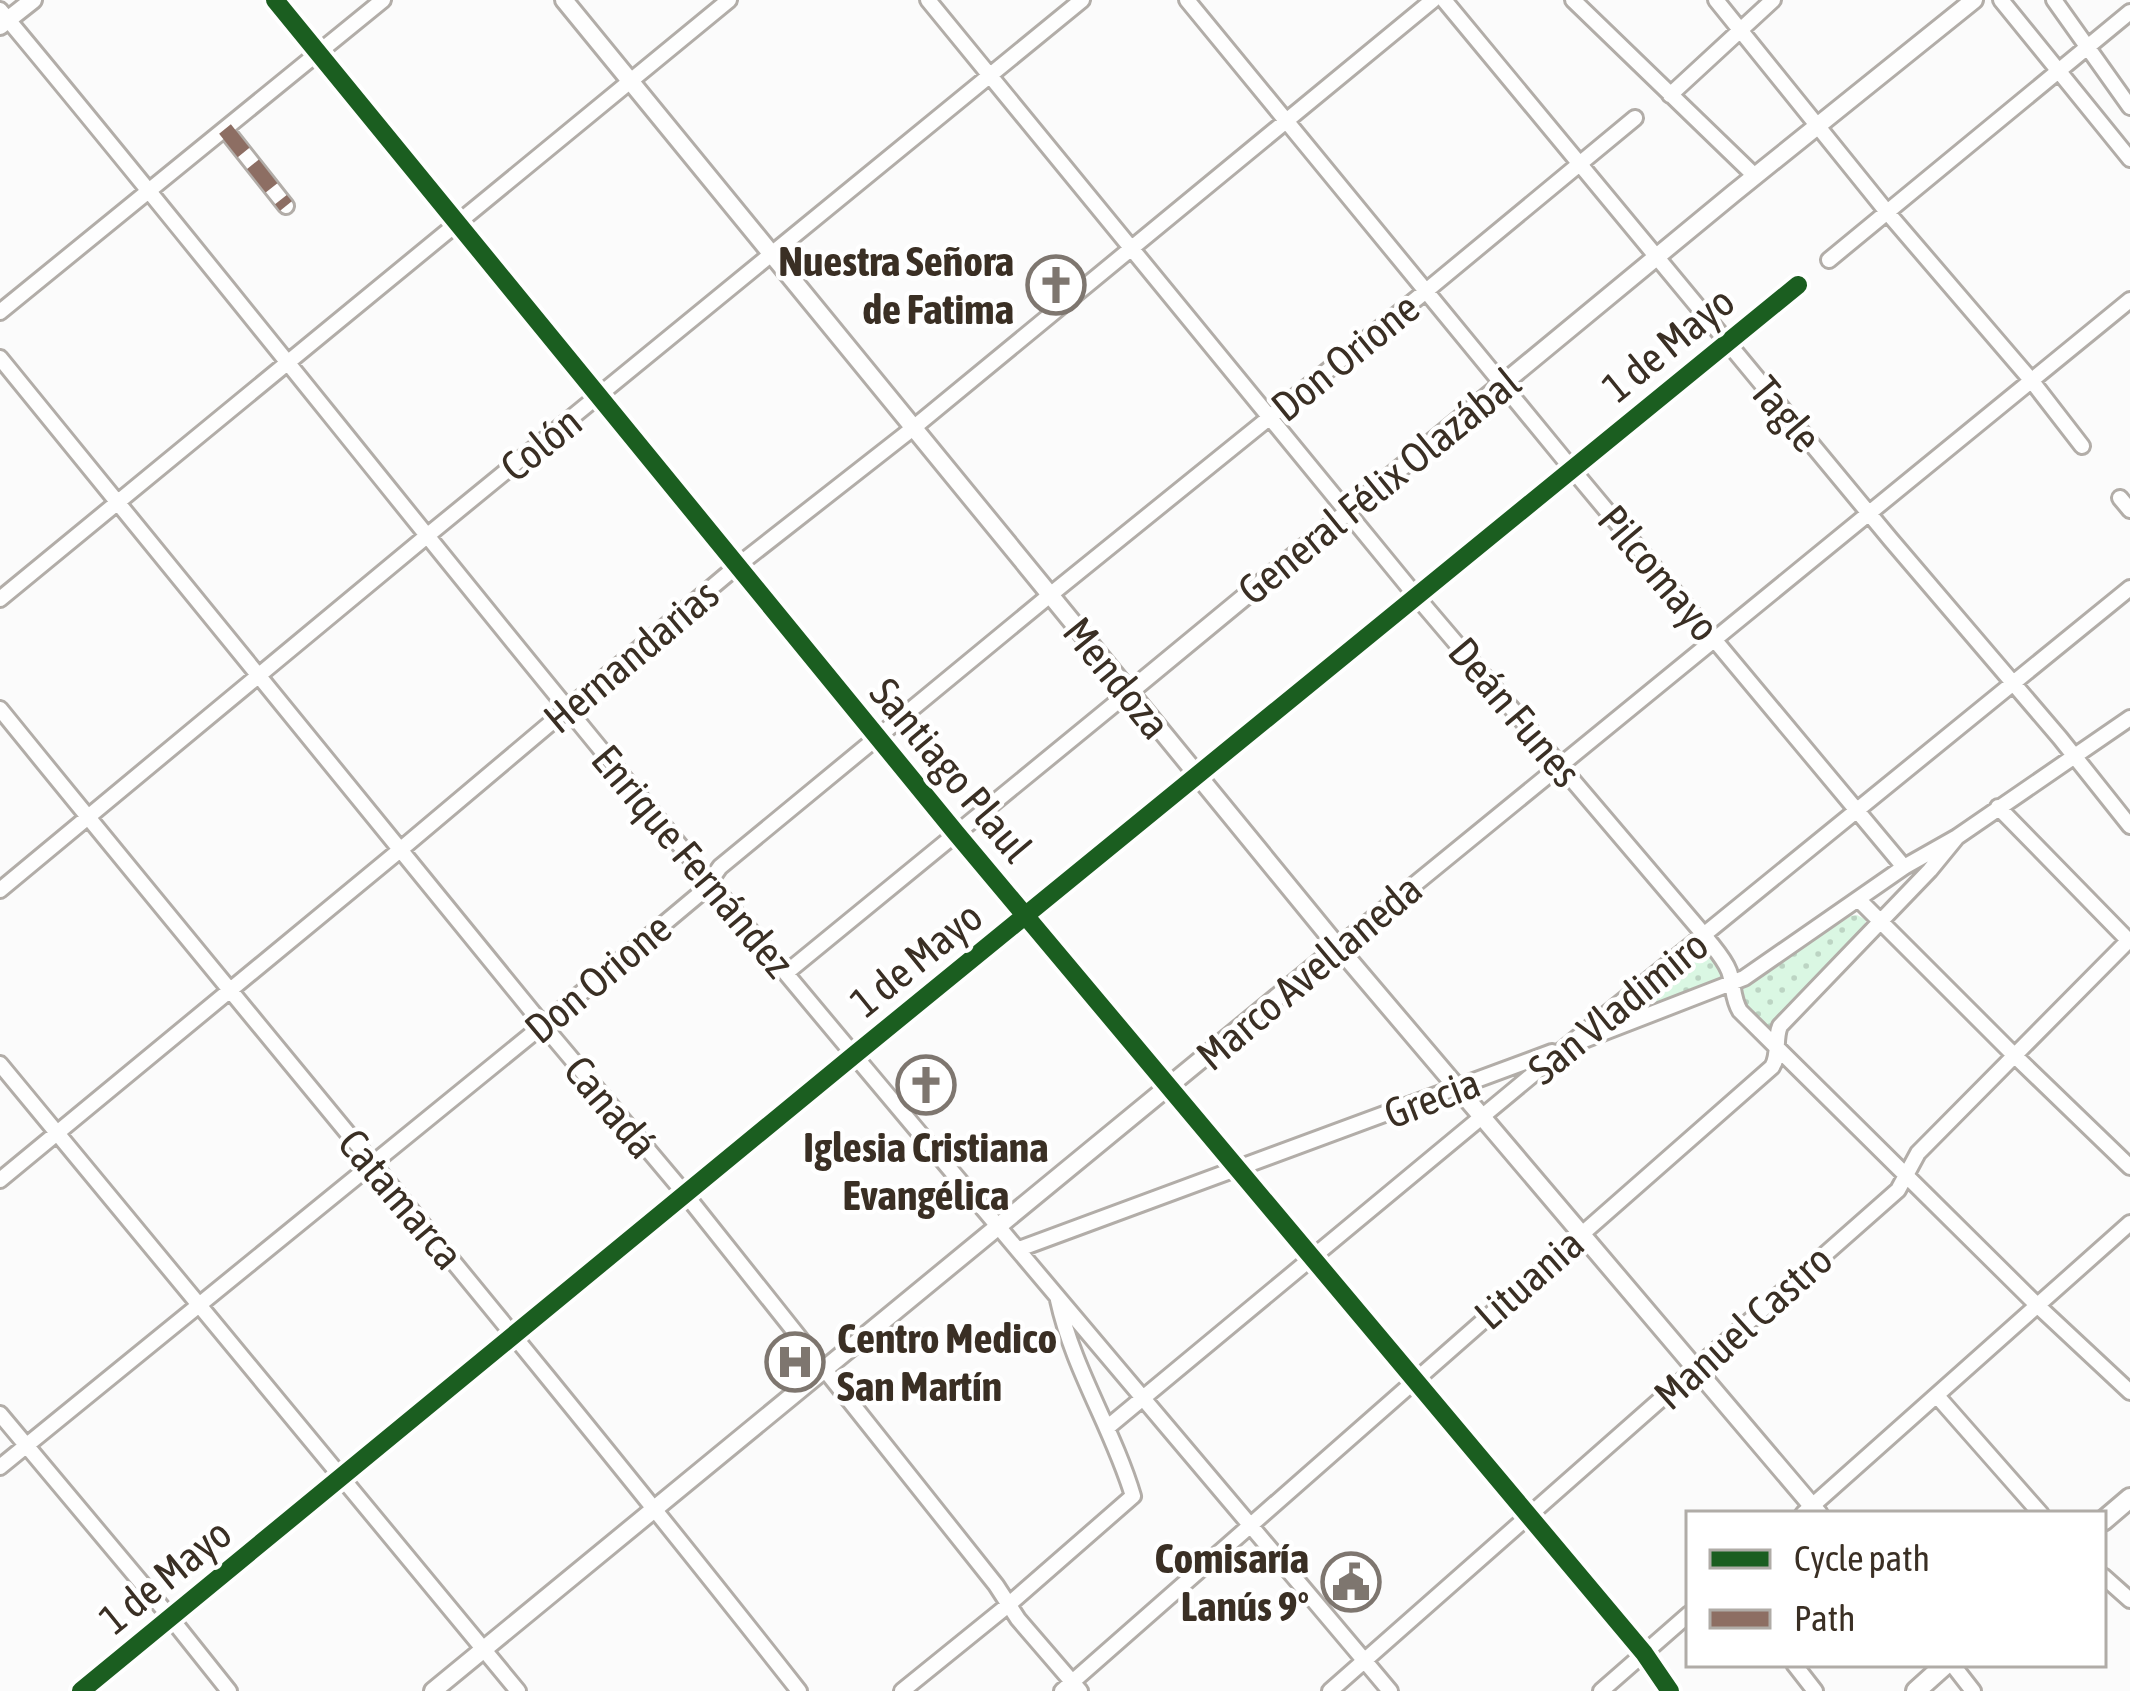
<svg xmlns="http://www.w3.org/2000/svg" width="2130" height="1691" viewBox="0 0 2130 1691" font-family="'Asap Condensed',sans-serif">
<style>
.green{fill:url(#green-dots)}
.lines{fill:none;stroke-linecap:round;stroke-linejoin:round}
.minor-casing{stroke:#b2ada8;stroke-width:20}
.tertiary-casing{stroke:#b2ada8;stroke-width:22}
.secondary-casing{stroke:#b2ada8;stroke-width:24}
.minor{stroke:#fefefe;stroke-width:14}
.tertiary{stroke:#fefefe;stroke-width:16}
.secondary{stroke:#fefefe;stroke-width:18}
.quiet{stroke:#8d6e63;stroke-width:15;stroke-dasharray:30 15;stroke-linecap:butt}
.cycleway-casing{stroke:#fff;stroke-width:26}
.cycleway{stroke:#1b5e20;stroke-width:18}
.labels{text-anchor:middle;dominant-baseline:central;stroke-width:9;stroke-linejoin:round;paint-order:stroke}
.poi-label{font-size:42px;font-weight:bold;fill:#3a2f24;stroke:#fff;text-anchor:end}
.street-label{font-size:42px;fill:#3a2f24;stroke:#fff}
</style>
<defs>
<pattern id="green-dots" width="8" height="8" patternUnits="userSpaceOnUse" patternTransform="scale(3)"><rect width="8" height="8" fill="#daf7e3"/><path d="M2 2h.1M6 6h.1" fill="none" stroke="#bcd4c3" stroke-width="1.8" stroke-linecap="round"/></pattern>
</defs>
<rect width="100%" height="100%" fill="#fbfbfb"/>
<path class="green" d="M 1857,915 L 1866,920 L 1864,930 L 1773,1029 L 1768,1030 L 1740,1002 L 1739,988 L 1851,916 Z
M 1696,950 L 1707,952 L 1722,973 L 1722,982 L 1622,1018 L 1619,1014 L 1621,1011 Z"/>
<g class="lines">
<g class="minor-casing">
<path id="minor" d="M 275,0 L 956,833 L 1644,1653 L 1670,1691
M 928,0 L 1416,596 L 1705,936 C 1713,947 1724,958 1729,971 C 1734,985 1732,998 1740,1011 L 2038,1306 L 2130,1392
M 1187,0 L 1572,469 L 1904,867
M 1444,0 L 1891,540 L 2060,738 L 2130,826
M 1573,0 L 1755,176
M 1716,0 L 1887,212 L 2031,380 L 2082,446
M 2001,0 L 2130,159
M 2054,0 L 2130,107
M 0,10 C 192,240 377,476 567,708 C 837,1039 1115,1364 1390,1691
M 1670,95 L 1773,0
M 225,129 L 286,206
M 1829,260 L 2130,12
M 0,312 L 383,0
M 0,358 L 543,1025 L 686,1195 L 996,1585 L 1018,1619 L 1080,1691
M 2120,498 L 2130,510
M 0,599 L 729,0
M 0,709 C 266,1037 538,1359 799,1691
M 1998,807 L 2130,942
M 0,890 L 428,535 L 1082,0
M 1858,899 L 2014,1055 L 2130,1167
M 1338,947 L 2130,300
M 786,973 L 1128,693
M 1579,1042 L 1744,978 L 1904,867 L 1957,837 L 2130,718
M 0,1064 L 518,1691
M 0,1180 L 400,850 L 737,566 L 912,429 L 1433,0
M 1019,1249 L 1552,1052
M 1938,1397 L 2041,1514
M 0,1414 L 170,1617 L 229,1691
M 1108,1427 L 1566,1047 L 2130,588
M 0,1467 L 543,1025 L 703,891 L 720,867 L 1050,595 L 1426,291 L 1635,118
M 1803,1514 L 2130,1223
M 2103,1576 L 2130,1600
M 1794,1664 L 1815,1691
M 1952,1664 L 1973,1691
M 81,1691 L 853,1056 L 1798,285
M 902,1691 L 1007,1606 L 1133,1496 C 1113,1429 1073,1369 1058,1300
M 1062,1691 L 1772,1067 C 1780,1055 1774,1040 1780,1026 L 1930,870 L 1957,837
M 1330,1691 L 1898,1190 L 1918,1153 L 2130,939
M 1601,1691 L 1689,1614"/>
</g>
<g class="tertiary-casing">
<path id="tertiary" d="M 564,0 L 1338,947 L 1819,1514
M 0,26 L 33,0
M 1128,693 L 1734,193 L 1974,0
M 433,1691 L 1338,947"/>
</g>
<g class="secondary-casing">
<path id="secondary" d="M 2103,1521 L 2130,1498
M 1916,1691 L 1946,1664"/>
</g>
<use href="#minor" class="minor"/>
<use href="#tertiary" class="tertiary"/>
<use href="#secondary" class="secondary"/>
<path class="quiet" d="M 225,129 L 286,206"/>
<g class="cycleway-casing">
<path id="cycleway" d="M 275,0 L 956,833 L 1644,1653 L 1670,1691
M 81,1691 L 853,1056 L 1798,285"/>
</g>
<use href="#cycleway" class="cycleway"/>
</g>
<defs>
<g id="church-ring" transform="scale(3)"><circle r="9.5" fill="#fff" stroke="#7e766f" stroke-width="1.5"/><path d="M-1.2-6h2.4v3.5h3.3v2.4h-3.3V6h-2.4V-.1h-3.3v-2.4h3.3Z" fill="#7e766f"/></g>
<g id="hospital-ring" transform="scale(3)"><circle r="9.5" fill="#fff" stroke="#7e766f" stroke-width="1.5"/><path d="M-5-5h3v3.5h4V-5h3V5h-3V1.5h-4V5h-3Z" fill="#7e766f"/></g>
<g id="civic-ring" transform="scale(3)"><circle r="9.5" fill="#fff" stroke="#7e766f" stroke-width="1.5"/><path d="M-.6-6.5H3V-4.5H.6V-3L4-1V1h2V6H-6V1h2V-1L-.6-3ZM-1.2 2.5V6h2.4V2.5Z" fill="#7e766f"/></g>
</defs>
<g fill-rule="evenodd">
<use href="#church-ring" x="1056" y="285"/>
<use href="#church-ring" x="926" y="1085"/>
<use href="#hospital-ring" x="795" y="1362"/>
<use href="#civic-ring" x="1351" y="1582"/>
</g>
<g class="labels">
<g class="poi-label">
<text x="1014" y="261">Nuestra Señora<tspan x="1014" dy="48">de Fatima</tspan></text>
<text x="926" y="1147" text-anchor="middle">Iglesia Cristiana<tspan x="926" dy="48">Evangélica</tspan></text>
<text x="837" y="1338" text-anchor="start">Centro Medico<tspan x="837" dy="48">San Martín</tspan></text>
<text x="1309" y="1558">Comisaría<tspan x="1309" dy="48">Lanús 9°</tspan></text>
</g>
<g class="street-label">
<text transform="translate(1668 344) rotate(-39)">1 de Mayo</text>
<text transform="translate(1345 357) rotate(-39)">Don Orione</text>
<text transform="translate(1786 414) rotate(50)">Tagle</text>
<text transform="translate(541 444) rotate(-39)">Colón</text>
<text transform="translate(1379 486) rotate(-39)">General Félix Olazábal</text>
<text transform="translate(1659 573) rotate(50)">Pilcomayo</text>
<text transform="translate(631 656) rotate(-40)">Hernandarias</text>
<text transform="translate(1117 678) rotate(51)">Mendoza</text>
<text transform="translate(1515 712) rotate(50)">Deán Funes</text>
<text transform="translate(951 770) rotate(50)">Santiago Plaul</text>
<text transform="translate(693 861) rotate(50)">Enrique Fernández</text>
<text transform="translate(916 959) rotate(-39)">1 de Mayo</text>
<text transform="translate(1309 972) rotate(-40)">Marco Avellaneda</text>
<text transform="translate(598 978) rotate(-40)">Don Orione</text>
<text transform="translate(1618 1007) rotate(-39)">San Vladimiro</text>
<text transform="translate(1432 1098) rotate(-21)">Grecia</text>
<text transform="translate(611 1107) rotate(50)">Canadá</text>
<text transform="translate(401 1199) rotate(50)">Catamarca</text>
<text transform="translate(1529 1279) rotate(-41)">Lituania</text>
<text transform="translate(1743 1327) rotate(-42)">Manuel Castro</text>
<text transform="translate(165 1576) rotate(-39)">1 de Mayo</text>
</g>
</g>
<rect x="1686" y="1511" width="420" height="156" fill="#ffffff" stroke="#b0aca7" stroke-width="3"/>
<rect x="1710" y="1550" width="60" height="18" fill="#1b5e20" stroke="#b0aca7" stroke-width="3"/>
<text x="1794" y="1571" font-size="36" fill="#3a2f24">Cycle path</text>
<rect x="1710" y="1610" width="60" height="18" fill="#8d6e63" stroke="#b0aca7" stroke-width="3"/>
<text x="1794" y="1631" font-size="36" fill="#3a2f24">Path</text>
</svg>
